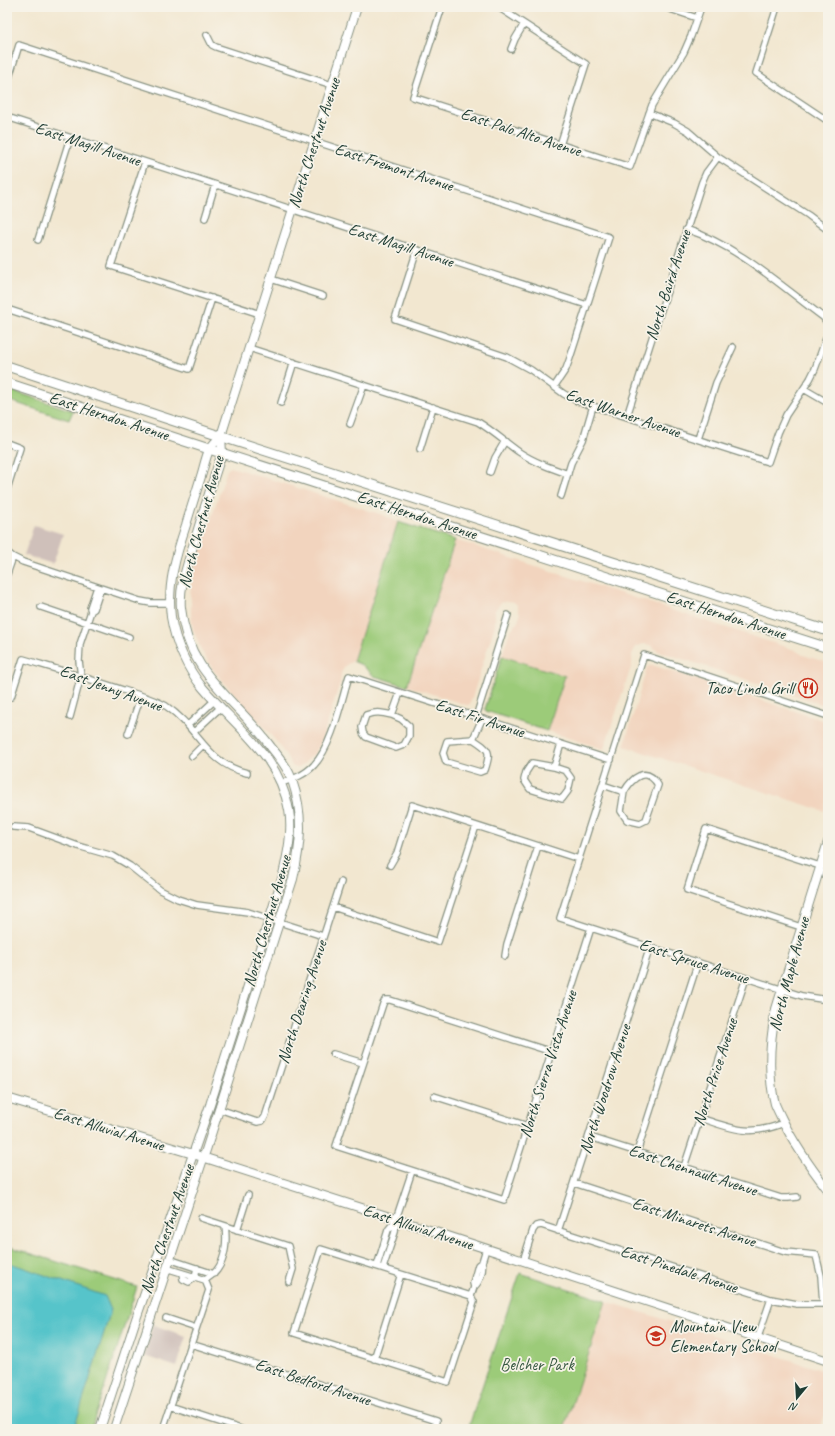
<svg xmlns="http://www.w3.org/2000/svg" width="835" height="1436" viewBox="0 0 835 1436" font-family="Caveat,sans-serif">
<style>
.built{fill:#f2d4be}
.industrial{fill:#cfc0ba}
.green{fill:#9ccb79;stroke:#5e8456}
.water{fill:#56c4ca;stroke:#3a807f}
.lines{fill:none;stroke-linecap:round;stroke-linejoin:round}
.street-casing{stroke:#889282;stroke-width:8}
.secondary-casing{stroke:#889282;stroke-width:10}
.primary-casing{stroke:#889282;stroke-width:11}
.street{stroke:#fff;stroke-width:5.5}
.secondary{stroke:#fff;stroke-width:8}
.primary{stroke:#fff;stroke-width:9}
.labels{text-anchor:middle;dominant-baseline:central;stroke-width:3.5;stroke-linejoin:round;paint-order:stroke}
.street-label{font-size:17px;fill:#1f3d34;stroke:#f7f3e8}
.poi-label{font-size:17px;fill:#1f3d34;stroke:#f7f3e8;text-anchor:end}
.park-label{font-size:17px;fill:#385942;stroke:#f7f3e8}
</style>
<rect width="100%" height="100%" fill="#f7f3e8"/>
<filter id="ink" filterUnits="userSpaceOnUse"><feTurbulence type="fractalNoise" baseFrequency=".025" numOctaves="2"/><feDisplacementMap in="SourceGraphic" scale="8" xChannelSelector="R" yChannelSelector="G"/><feConvolveMatrix kernelMatrix="1 2 1 2 8 2 1 2 1" color-interpolation-filters="sRGB"/></filter>
<filter id="wash" filterUnits="userSpaceOnUse"><feTurbulence type="fractalNoise" baseFrequency=".012" numOctaves="4" result="noise"/><feDisplacementMap in="SourceGraphic" scale="16" xChannelSelector="R" yChannelSelector="G"/><feGaussianBlur stdDeviation="0.9" result="paint"/><feColorMatrix in="noise" values="0 0 0 0 0 0 0 0 0 0 0 0 0 0 0 0 0 1.4 0 .05"/><feComposite in="paint" operator="in"/></filter>
<g filter="url(#wash)">
<rect width="100%" height="100%" fill="#f2e7d0"/>
<path class="built" d="M 231,467 L 383,515 L 398,522 L 353,661 L 346,665 L 341,673 L 340,683 L 322,739 L 316,752 L 299,768 L 293,767 L 277,742 L 215,672 L 202,652 L 193,629 L 191,614 L 191,599 L 190,595 L 192,577 L 227,470 Z
M 455,540 L 795,650 L 803,655 L 828,663 L 828,706 L 658,651 L 650,645 L 643,644 L 636,647 L 632,654 L 632,664 L 604,749 L 547,731 L 565,676 L 502,656 L 510,631 L 518,622 L 520,615 L 517,605 L 514,602 L 508,601 L 501,602 L 495,610 L 495,625 L 470,704 L 467,705 L 407,686 Z
M 652,665 L 828,722 L 828,794 L 824,811 L 624,746 L 647,667 Z
M 606,1301 L 828,1372 L 828,1405 L 820,1429 L 564,1429 Z"/>
<path class="industrial" d="M 34,525 L 63,534 L 53,564 L 24,555 Z
M 153,1325 L 186,1336 L 177,1367 L 144,1356 Z"/>
<path class="green" d="M 7,389 L 73,411 L 69,420 L 7,400 Z
M 398,522 L 455,540 L 407,686 L 374,676 L 362,665 L 353,661 Z
M 502,656 L 565,676 L 547,731 L 486,711 L 485,709 Z
M 7,1246 L 137,1287 L 91,1429 L 7,1429 Z
M 520,1273 L 606,1301 L 564,1429 L 468,1429 Z"/>
<path class="water" d="M 7,1262 L 105,1296 L 111,1310 L 74,1429 L 7,1429 Z"/>
</g>
<g filter="url(#ink)">
<g class="lines">
<g class="street-casing">
<path id="street" d="M 135,7 L 137,7
M 442,7 L 413,97 L 630,167 L 652,105 L 684,52 L 691,36 L 701,7
M 498,7 L 586,64 L 560,145
M 777,7 L 756,73 L 828,121
M 667,8 L 697,18
M 207,35 L 212,45 L 216,47 L 332,85
M 511,49 L 515,39 L 524,24
M 7,84 L 19,45 L 609,237 L 570,358 L 566,369 L 554,387
M 649,113 L 674,123 L 688,131 L 718,157 L 808,215 L 828,230
M 7,117 L 587,305
M 145,162 L 111,266 L 260,314
M 205,218 L 215,185
M 686,229 C 738,246 780,285 823,317 L 828,324
M 38,240 L 70,138
M 417,250 L 395,319 L 507,357 L 531,370 L 564,394 L 577,401 L 768,462 L 778,433 L 786,415 L 810,379 L 815,369 L 828,333
M 271,279 L 323,296
M 7,309 L 189,369 L 212,298
M 249,348 L 478,422 C 493,431 505,442 519,452 C 534,462 551,468 568,474
M 804,389 L 828,403
M 281,403 L 294,362
M 627,416 L 702,182 L 706,173 L 718,157
M 350,424 L 364,385
M 698,439 L 716,383 L 733,347
M 7,443 L 20,448 L 7,489
M 420,449 L 433,407
M 490,472 L 495,458 L 505,441
M 561,496 L 571,463 L 583,440 L 593,406
M 7,552 L 13,557 L 23,562 L 140,601 L 151,603 L 171,603
M 7,574 L 13,557
M 97,587 L 90,608 L 91,611 L 94,609 L 101,588
M 41,607 L 129,637
M 11,697 L 23,659 C 56,669 90,679 123,690 C 136,694 154,699 166,706 C 199,728 205,763 247,773
M 392,715 C 383,713 375,711 366,715 L 362,727 L 363,733 L 366,737 L 396,748 L 404,745 L 409,736 L 409,726 L 401,719 L 392,715 L 400,693
M 828,716 L 644,655 L 560,918 L 802,996 L 828,1000
M 70,717 L 81,676 L 79,661 L 80,644 L 91,611
M 476,717 L 508,615
M 188,725 L 215,700
M 194,732 L 221,707
M 128,734 L 141,696
M 473,739 L 447,741 L 443,753 L 446,762 L 480,772 L 485,770 C 491,751 490,750 473,739 L 482,719
M 192,756 L 203,745
M 554,767 L 532,763 L 526,772 L 524,780 L 530,789 L 562,799 L 568,791 L 571,778 L 566,771 L 554,767 L 561,744
M 281,783 C 293,779 305,775 314,765 C 332,746 341,702 349,676 L 611,760
M 603,785 L 624,792 L 621,811 L 627,820 L 640,823 L 646,820 L 658,785 C 646,765 632,778 624,792
M 13,827 L 29,828 L 78,846 L 113,856 L 130,866 L 160,890 L 178,899 L 197,905 L 248,912 L 323,936
M 390,865 L 397,853 L 412,805 L 579,859
M 333,907 L 438,942 L 476,826
M 801,927 L 687,890 L 706,829 L 820,866
M 505,956 L 507,944 L 538,846
M 552,1052 L 390,1000 L 385,1000 L 383,1004 L 336,1146 L 504,1200 L 591,928
M 333,1054 L 363,1063
M 434,1096 L 528,1126
M 219,1109 L 257,1122 L 262,1121 L 265,1117 L 341,882
M 700,1118 C 734,1129 749,1137 784,1123
M 590,1137 L 781,1198 L 788,1198 L 797,1197
M 637,1152 L 698,962
M 684,1167 L 746,978
M 201,1218 L 288,1246 L 293,1269 L 289,1282
M 237,1230 L 248,1195
M 558,1231 L 650,947
M 321,1249 L 471,1296 L 474,1302 L 448,1382 L 294,1333 Z
M 169,1259 L 214,1274
M 523,1261 L 533,1230 L 536,1226 L 541,1225 L 771,1299 L 797,1304 L 823,1304 L 821,1276 L 816,1255 L 785,1252 L 574,1183
M 377,1266 L 388,1230 L 396,1220
M 383,1268 L 395,1232 L 396,1219 L 412,1171
M 182,1273 L 183,1279 L 189,1282 L 195,1277 L 197,1268
M 205,1280 C 209,1277 214,1274 217,1270 C 226,1258 227,1240 225,1226
M 474,1287 C 480,1282 484,1270 482,1262
M 471,1296 L 474,1287 L 473,1283 L 478,1265 L 482,1262 L 486,1249
M 166,1318 L 196,1328
M 758,1337 L 771,1299
M 191,1344 L 436,1421 L 433,1429
M 374,1359 L 401,1274
M 170,1406 L 241,1429
M 163,1429 L 209,1290 L 205,1280 L 166,1268"/>
</g>
<g class="secondary-casing">
<path id="secondary" d="M 828,842 L 776,1009 C 770,1039 767,1073 775,1104 C 777,1109 780,1115 783,1121 C 795,1146 811,1168 828,1190
M 7,1098 L 193,1154 L 396,1219 L 828,1361
M 100,1429 L 136,1319 L 210,1105 L 282,879 C 287,857 293,833 289,810 C 279,755 237,728 203,688 C 187,669 175,642 171,617 C 167,585 176,555 186,525 C 191,508 197,490 202,473 C 204,466 206,457 209,450 C 212,445 217,440 221,436
M 114,1429 L 207,1147 L 293,879 C 301,844 304,815 292,780 C 288,768 279,757 271,747 C 235,697 188,676 181,608 C 179,587 187,566 193,546 C 202,515 212,484 222,453 L 221,436 L 357,7"/>
</g>
<g class="primary-casing">
<path id="primary" d="M 7,366 L 235,441 L 828,631
M 7,383 L 209,449 L 828,648"/>
</g>
<use href="#street" class="street"/>
<use href="#secondary" class="secondary"/>
<use href="#primary" class="primary"/>
</g>
</g>
<defs>
<g id="restaurant-ring" transform="scale(1)"><circle r="9.5" fill="#f7f3e8" stroke="#c8321e" stroke-width="1.5"/><path d="M-5-6h1v4h1v-4h1v4h1v-4h1v5L-1.5 .5V6h-2V.5L-5-1ZM5-6V6H3V1.5H1.5Q1.5-4 5-6Z" fill="#c8321e"/></g>
<g id="school-ring" transform="scale(1)"><circle r="9.5" fill="#f7f3e8" stroke="#c8321e" stroke-width="1.5"/><path d="M0-5L7-2L0 1L-7-2ZM-4 1L0 2.5L4 1V4Q0 6-4 4Z" fill="#c8321e"/></g>
</defs>
<g fill-rule="evenodd">
<use href="#restaurant-ring" x="808" y="688"/>
<use href="#school-ring" x="656" y="1336"/>
</g>
<g class="labels">
<g class="street-label">
<text transform="translate(521 132) rotate(18)">East Palo Alto Avenue</text>
<text transform="translate(314 143) rotate(-72)">North Chestnut Avenue</text>
<text transform="translate(88 144) rotate(18)">East Magill Avenue</text>
<text transform="translate(394 167) rotate(18)">East Fremont Avenue</text>
<text transform="translate(401 245) rotate(18)">East Magill Avenue</text>
<text transform="translate(668 285) rotate(-72)">North Baird Avenue</text>
<text transform="translate(623 413) rotate(19)">East Warner Avenue</text>
<text transform="translate(109 416) rotate(18)">East Herndon Avenue</text>
<text transform="translate(417 515) rotate(18)">East Herndon Avenue</text>
<text transform="translate(201 522) rotate(-75)">North Chestnut Avenue</text>
<text transform="translate(726 615) rotate(18)">East Herndon Avenue</text>
<text transform="translate(111 688) rotate(20)">East Jenny Avenue</text>
<text transform="translate(480 718) rotate(18)">East Fir Avenue</text>
<text transform="translate(267 921) rotate(-74)">North Chestnut Avenue</text>
<text transform="translate(694 961) rotate(18)">East Spruce Avenue</text>
<text transform="translate(789 974) rotate(-75)">North Maple Avenue</text>
<text transform="translate(302 1002) rotate(-72)">North Dearing Avenue</text>
<text transform="translate(548 1064) rotate(-72)">North Sierra Vista Avenue</text>
<text transform="translate(715 1072) rotate(-72)">North Price Avenue</text>
<text transform="translate(605 1089) rotate(-72)">North Woodrow Avenue</text>
<text transform="translate(109 1129) rotate(17)">East Alluvial Avenue</text>
<text transform="translate(693 1170) rotate(18)">East Chennault Avenue</text>
<text transform="translate(694 1222) rotate(18)">East Minarets Avenue</text>
<text transform="translate(418 1227) rotate(18)">East Alluvial Avenue</text>
<text transform="translate(167 1229) rotate(-71)">North Chestnut Avenue</text>
<text transform="translate(679 1269) rotate(18)">East Pinedale Avenue</text>
<text transform="translate(313 1382) rotate(18)">East Bedford Avenue</text>
</g>
<g class="poi-label">
<text x="794" y="688">Taco Lindo Grill</text>
<text x="670" y="1326" text-anchor="start">Mountain View<tspan x="670" dy="20">Elementary School</tspan></text>
</g>
<g class="park-label">
<text x="537" y="1364">Belcher Park</text>
</g>
</g>
<rect width="835" height="1436" fill="none" stroke="#f7f3e8" stroke-width="24"/>
<g transform="translate(797 1398) rotate(198)" stroke="#f7f3e8" stroke-width="3" paint-order="stroke">
<path d="M0-3L7 15L0 10L-7 15Z" fill="#1f3d34"/>
<text y="-6" font-size="11" font-weight="bold" text-anchor="middle" fill="#1f3d34">N</text>
</g>
</svg>
